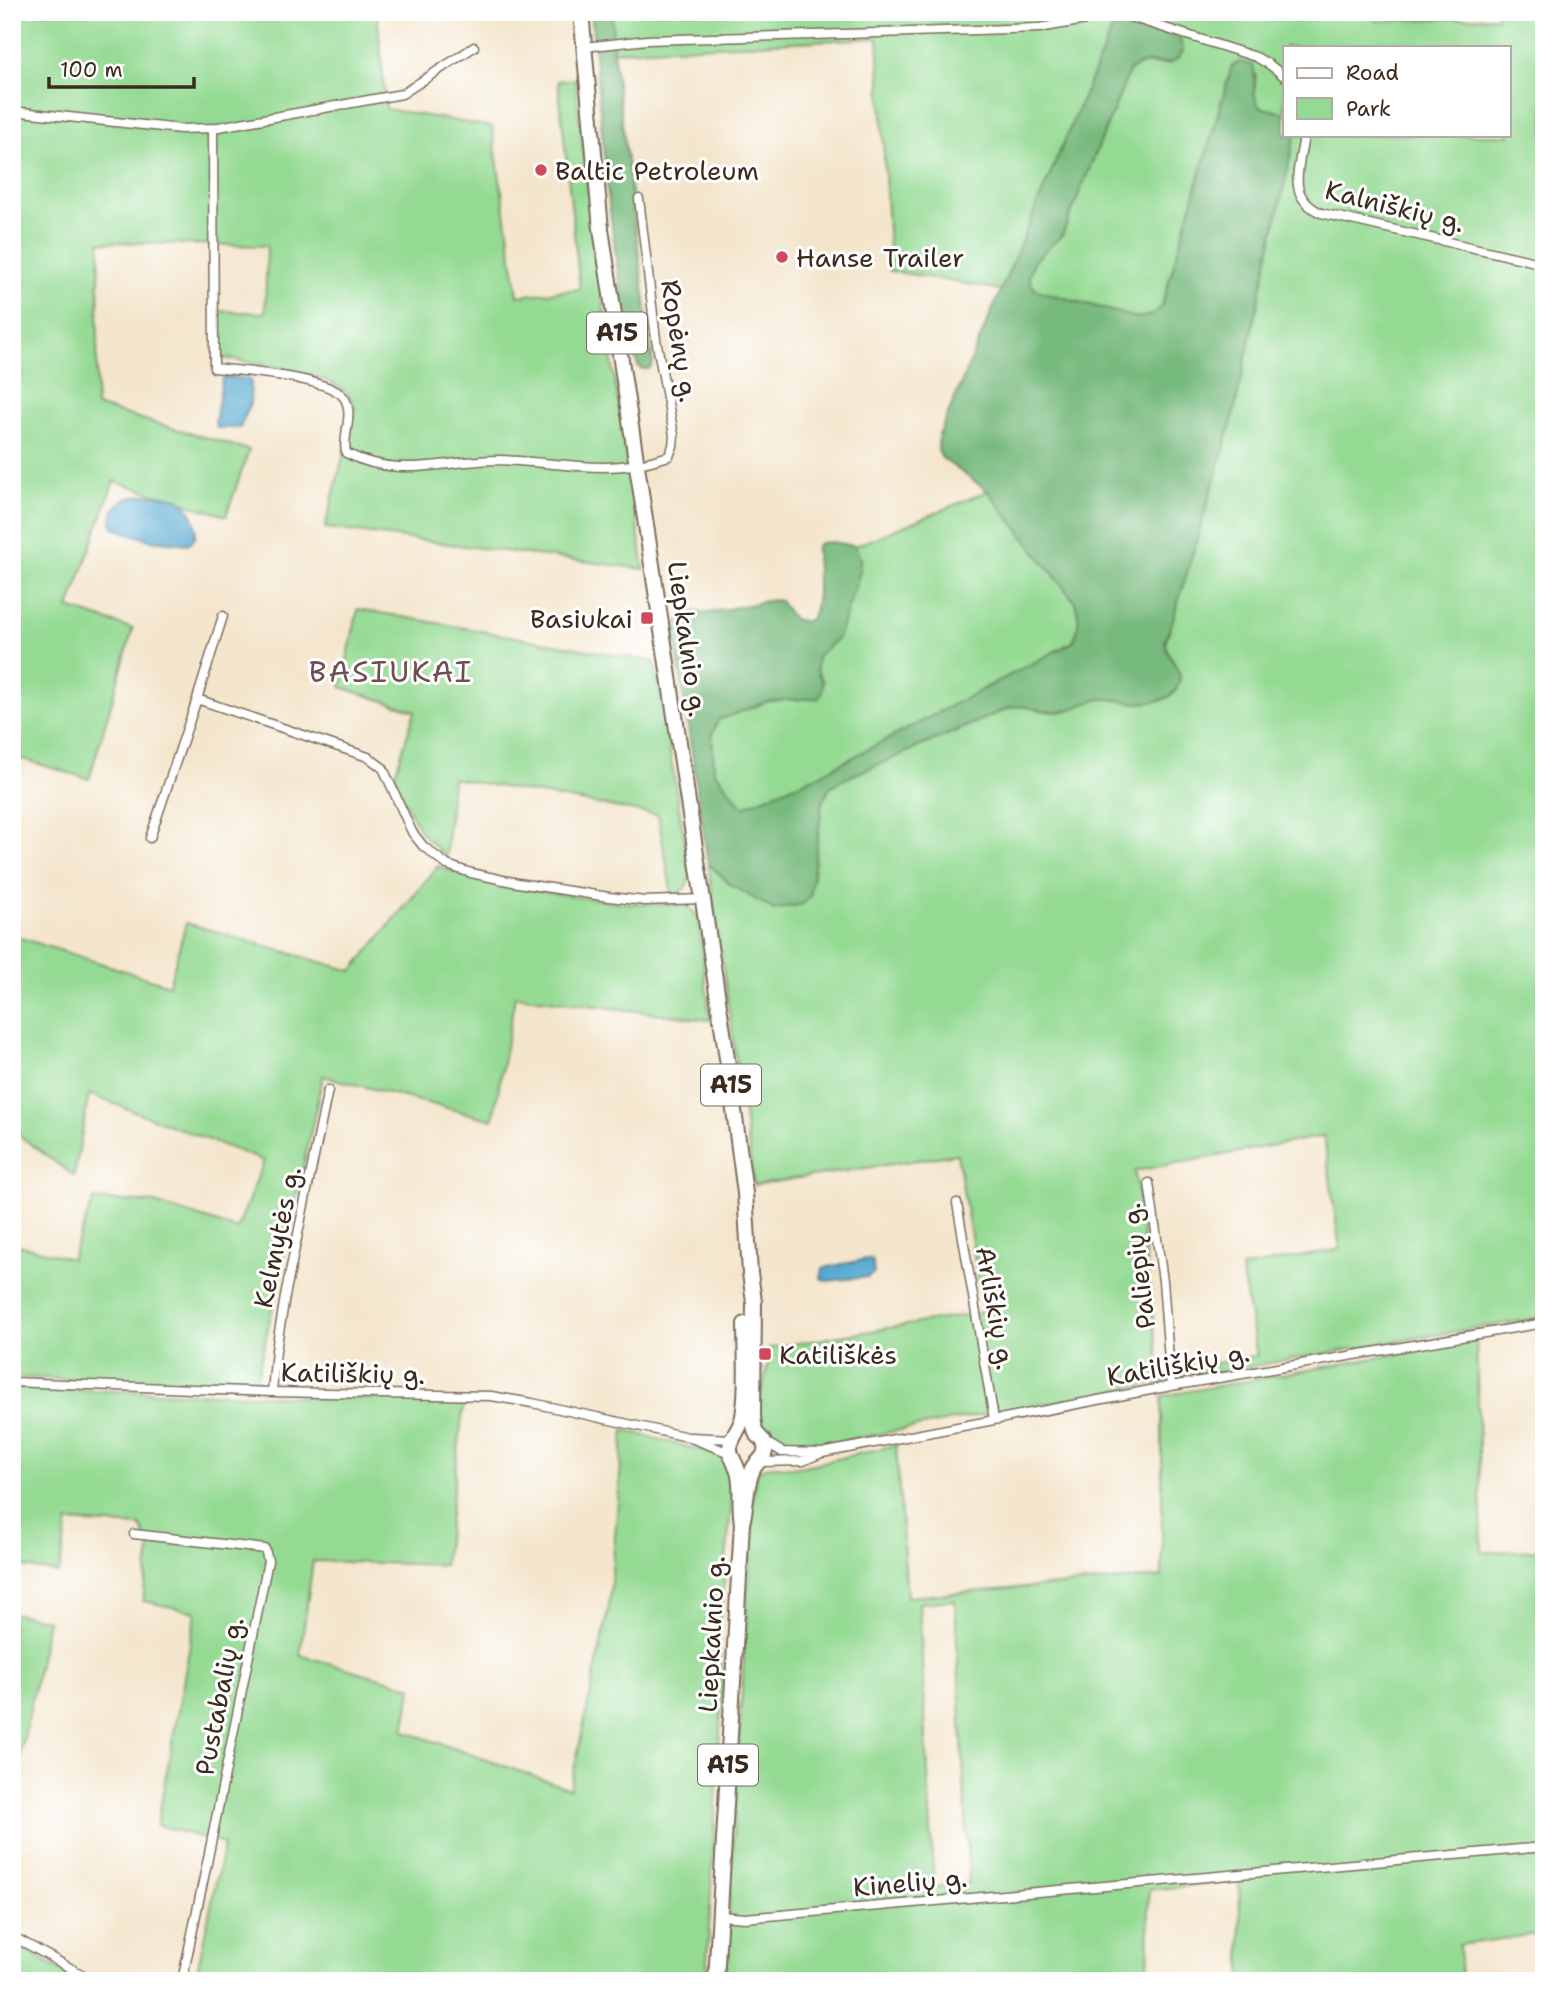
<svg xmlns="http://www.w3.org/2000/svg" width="1556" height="1993" viewBox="0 0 1556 1993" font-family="'Shantell Sans',sans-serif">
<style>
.green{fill:#94da93;stroke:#688258;stroke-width:2;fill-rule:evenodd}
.forest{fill:#77ba7d;stroke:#59724e;stroke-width:2}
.water{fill:#54a9d0;stroke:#486a77;stroke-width:2}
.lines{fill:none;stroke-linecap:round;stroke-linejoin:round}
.minor-casing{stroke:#7c6c5b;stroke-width:11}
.trunk-casing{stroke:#7c6c5b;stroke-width:18}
.minor{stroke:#fff;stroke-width:8}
.trunk{stroke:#fff;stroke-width:14}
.poi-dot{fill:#d1495b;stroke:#fff;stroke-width:2.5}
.labels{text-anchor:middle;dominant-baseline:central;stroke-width:6;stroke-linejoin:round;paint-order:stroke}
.shield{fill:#fff;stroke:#766a62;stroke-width:2}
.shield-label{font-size:24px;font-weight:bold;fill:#3b2a1e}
.poi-label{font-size:26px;fill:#3b2a1e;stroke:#fff;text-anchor:start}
.street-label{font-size:26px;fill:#3b2a1e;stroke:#fff}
.quarter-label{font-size:30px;letter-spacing:2px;fill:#704c53;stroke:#fff}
</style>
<rect width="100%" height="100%" fill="#fff"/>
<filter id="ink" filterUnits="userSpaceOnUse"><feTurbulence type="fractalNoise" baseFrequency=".0143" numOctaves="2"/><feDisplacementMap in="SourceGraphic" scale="14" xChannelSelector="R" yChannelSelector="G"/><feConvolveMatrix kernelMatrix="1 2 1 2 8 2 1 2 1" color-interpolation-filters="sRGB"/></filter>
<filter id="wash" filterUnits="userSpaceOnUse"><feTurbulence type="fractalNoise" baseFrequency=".00686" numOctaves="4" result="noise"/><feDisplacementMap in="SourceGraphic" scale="28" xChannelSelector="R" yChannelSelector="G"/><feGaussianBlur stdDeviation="1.57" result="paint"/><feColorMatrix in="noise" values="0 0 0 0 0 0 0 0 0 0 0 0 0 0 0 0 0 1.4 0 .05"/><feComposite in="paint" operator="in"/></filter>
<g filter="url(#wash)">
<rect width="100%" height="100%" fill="#f4e6cd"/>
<path class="green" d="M 12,12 L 377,12 L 386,109 L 492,127 L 518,296 L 580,289 L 558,81 L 575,79 L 596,259 L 644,569 L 325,528 L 355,410 C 353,400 349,394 340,388 C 313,370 252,364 219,357 L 218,311 L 265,313 L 267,246 L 100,242 L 96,406 L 249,450 L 226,516 L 114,481 L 69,608 L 133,629 L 89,779 L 19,758 L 12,779 Z
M 612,12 L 1374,12 L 1375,21 L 1497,17 L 1498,12 L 1544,12 L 1544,1317 C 1297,1357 1051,1401 806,1448 C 786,1448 779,1449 767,1433 C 764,1429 759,1425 758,1419 C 755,1402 765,1382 768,1365 C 769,1359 769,1353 769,1348 L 984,1312 L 957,1154 L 754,1185 L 708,863 L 731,885 L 810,897 L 822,804 L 829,789 L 837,782 L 1017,705 L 1035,707 L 1104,698 L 1133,703 L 1162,700 L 1172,659 C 1163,645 1165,641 1171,626 L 1232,421 L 1295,135 L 1509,135 L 1509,47 L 1285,47 L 1285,113 L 1259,107 L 1254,100 L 1256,75 L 1232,66 L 1162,305 C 1154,316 1146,318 1133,317 L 1036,290 L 1031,284 L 1029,276 L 1034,261 L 1062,235 L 1130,70 L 1142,64 L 1169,64 L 1114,25 L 1001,290 L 890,271 L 878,38 L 613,51 ZM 1324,1136 L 1340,1249 L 1241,1268 L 1257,1356 L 1160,1373 L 1135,1171 Z
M 988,491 L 1075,602 C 1080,618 1080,627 1073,642 L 817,776 L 743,807 L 714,771 L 712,734 L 718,720 L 769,701 L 819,698 L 823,681 L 816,669 L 817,656 L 838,637 L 860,571 L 860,559 L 855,546 Z
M 358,609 L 655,662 L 690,874 C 689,886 684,892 672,895 L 658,815 L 452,778 L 446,857 L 421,833 L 399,790 L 395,774 L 415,711 L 341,687 Z
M 438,866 L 445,869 L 524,889 L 621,903 L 682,905 L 690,907 L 698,918 L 710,1020 L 515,996 L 493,1120 L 323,1076 L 255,1387 L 12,1377 L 12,1243 L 71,1259 L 94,1199 L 155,1203 L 237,1229 L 264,1161 L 89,1094 L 74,1176 L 12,1130 L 12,935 L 169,985 L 186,923 L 352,971 Z
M 1476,1340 L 1482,1552 L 1544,1550 L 1544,1933 L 1459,1945 L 1461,1981 L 1242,1981 L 1239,1881 L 1149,1890 L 1148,1981 L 725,1981 L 753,1502 C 754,1493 753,1476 760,1470 C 771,1462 787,1469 799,1467 C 831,1461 864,1452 896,1445 L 907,1597 L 1162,1577 L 1162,1396 ZM 955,1600 L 969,1883 L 934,1887 L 919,1603 Z
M 12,1388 L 464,1401 L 444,1565 L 313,1561 L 300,1655 L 412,1687 L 404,1731 L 570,1789 L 609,1607 L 624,1430 L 722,1456 L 727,1460 L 734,1476 L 722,1604 L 717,1632 L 723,1675 L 706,1981 L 195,1981 L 224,1844 L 157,1825 L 196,1612 L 143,1601 L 150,1549 L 141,1526 L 68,1522 L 59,1573 L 12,1565 Z
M 12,1613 L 48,1620 L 12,1796 Z
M 12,1943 L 81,1981 L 12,1981 Z"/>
<path class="forest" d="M 591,12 L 612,12 L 613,51 L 653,364 L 649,369 L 642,369 L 638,366 L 625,322 L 608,197 Z
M 1121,19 L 1180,39 L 1183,51 C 1171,72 1158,58 1141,64 C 1137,66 1134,68 1130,70 L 1062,235 L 1034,261 L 1029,276 L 1031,284 L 1036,290 L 1133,317 C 1146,318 1154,316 1162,305 L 1232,66 L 1240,62 L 1253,65 C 1257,79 1251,94 1259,107 L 1285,113 L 1285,135 L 1295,135 L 1232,421 L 1171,626 C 1169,630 1166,636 1165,641 C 1164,658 1186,668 1178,686 C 1171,703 1145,704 1130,702 C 1121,701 1112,698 1103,699 C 1086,700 1073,712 1056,712 C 1039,712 1025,703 1008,708 L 837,782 L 828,789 L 822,804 L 810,897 L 803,904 L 774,910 L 731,885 L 708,863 L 673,624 L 693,612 L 708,613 L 772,600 L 780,601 L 794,620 C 800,621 805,623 810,619 C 821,608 816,563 816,547 L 820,543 L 833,542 L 855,546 L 860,559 L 860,571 L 838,638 L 817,656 C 817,661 816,665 817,669 C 819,683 828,681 819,698 L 769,701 L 718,720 L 712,734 L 714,771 L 743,807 L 817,776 L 1073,642 C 1080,627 1080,618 1075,602 L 988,491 L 942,458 L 938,450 L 939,435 L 1114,25 Z"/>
<path class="water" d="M 230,377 L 249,379 L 251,381 L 250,404 L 240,428 L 217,428 L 215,423 L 222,379 Z
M 142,495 C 154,495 170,494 181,501 C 193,510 204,535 188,544 L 150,540 L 113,528 C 108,505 123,498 142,495 Z
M 867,1259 L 872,1260 L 874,1273 L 868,1277 L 826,1281 L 821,1278 L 823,1268 Z"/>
</g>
<g filter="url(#ink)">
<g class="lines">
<g class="minor-casing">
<path id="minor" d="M 584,47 L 647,40 L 1039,28 L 1121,14 L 1256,57 L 1270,65 L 1285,77
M 12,111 L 181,129 L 213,128 L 402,94 L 474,47
M 213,128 L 214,368 C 241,371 332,377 345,399 C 354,416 342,436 346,453 C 398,480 445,460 499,460 C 543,461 594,472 638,464 C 648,462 659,459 669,456 L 673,446 L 674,435 L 656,339 L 639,199
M 1304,135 C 1300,167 1285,196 1321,213 L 1544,264
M 197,699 L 368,757 L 383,768 L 412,832 L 423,846 L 447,865 L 471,873 L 518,883 L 609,897 L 645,901 L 702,899
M 150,838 L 197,699 L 223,616
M 1149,1183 L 1163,1281 L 1171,1386
M 957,1203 L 994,1419
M 12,1382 L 272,1392 L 491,1396 L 532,1403 L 688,1437 L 730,1453
M 272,1392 L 276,1350 L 286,1291 L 328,1090
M 691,1437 L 732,1439
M 764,1441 L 782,1452 L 822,1453 L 1171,1386 L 1544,1323
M 760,1462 L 803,1461 L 819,1454
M 134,1534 L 265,1549 L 268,1561 L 207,1863 L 182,1981
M 720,1916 L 745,1918 L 1544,1847
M 12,1936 L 94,1981"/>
</g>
<g class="trunk-casing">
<path id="trunk" d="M 581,12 L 601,229 L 728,1065 L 745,1193 L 750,1273 L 754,1302 L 753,1417 C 754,1421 754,1429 756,1433 C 760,1438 764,1439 765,1446 C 767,1458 757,1460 753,1469 C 745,1485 747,1506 742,1523
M 716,1981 L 742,1523 C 739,1507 742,1491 739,1475 C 737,1464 731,1459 730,1450 C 729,1439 741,1429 743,1416 C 748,1388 745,1353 745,1324"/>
</g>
<use href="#minor" class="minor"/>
<use href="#trunk" class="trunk"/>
</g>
</g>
<g class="poi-dot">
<circle cx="541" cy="170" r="7"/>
<circle cx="782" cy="257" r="7"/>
<rect x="640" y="611" width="14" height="14" rx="3.5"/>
<rect x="758" y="1347" width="14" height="14" rx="3.5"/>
</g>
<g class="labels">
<g class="shield">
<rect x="587" y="312.5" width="60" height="41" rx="5"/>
<rect x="701" y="1064.5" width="60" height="41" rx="5"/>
<rect x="698" y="1744.5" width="60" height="41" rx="5"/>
</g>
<g class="shield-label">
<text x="617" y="333">A15</text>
<text x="731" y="1085">A15</text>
<text x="728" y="1765">A15</text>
</g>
<g class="poi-label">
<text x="555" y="170">Baltic Petroleum</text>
<text x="796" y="257">Hanse Trailer</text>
<text x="633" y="618" text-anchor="end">Basiukai</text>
<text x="779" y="1354">Katiliškės</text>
</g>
<g class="street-label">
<text transform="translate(1395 206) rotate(14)">Kalniškių g.</text>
<text transform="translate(680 341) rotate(81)">Ropėnų g.</text>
<text transform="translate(688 639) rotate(82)">Liepkalnio g.</text>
<text transform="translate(277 1237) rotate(-78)">Kelmytės g.</text>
<text transform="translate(1138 1266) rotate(-97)">Paliepių g.</text>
<text transform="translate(996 1308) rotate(80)">Arliškių g.</text>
<text transform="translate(1178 1364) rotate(-10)">Katiliškių g.</text>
<text transform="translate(353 1373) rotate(1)">Katiliškių g.</text>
<text transform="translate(711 1634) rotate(-87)">Liepkalnio g.</text>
<text transform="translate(219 1696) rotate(-79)">Pustabalių g.</text>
<text transform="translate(910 1882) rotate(-5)">Kinelių g.</text>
</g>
<g class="quarter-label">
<text x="391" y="671">BASIUKAI</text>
</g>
</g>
<rect width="1556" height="1993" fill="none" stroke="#fff" stroke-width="42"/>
<rect x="1283" y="46" width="228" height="91" fill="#ffffff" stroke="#b1aaa5" stroke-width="2"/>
<rect x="1297" y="68" width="35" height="10" fill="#ffffff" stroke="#b1aaa5" stroke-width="2"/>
<text x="1346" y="80" font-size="21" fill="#3b2a1e">Road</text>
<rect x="1297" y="98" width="35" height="21" fill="#94da93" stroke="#b1aaa5" stroke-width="2"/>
<text x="1346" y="116" font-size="21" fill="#3b2a1e">Park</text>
<path d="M49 77v10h145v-10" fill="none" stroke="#3b2a1e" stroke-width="3.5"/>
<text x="60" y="77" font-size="21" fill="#3b2a1e" stroke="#ffffff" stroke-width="5" paint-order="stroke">100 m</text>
</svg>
